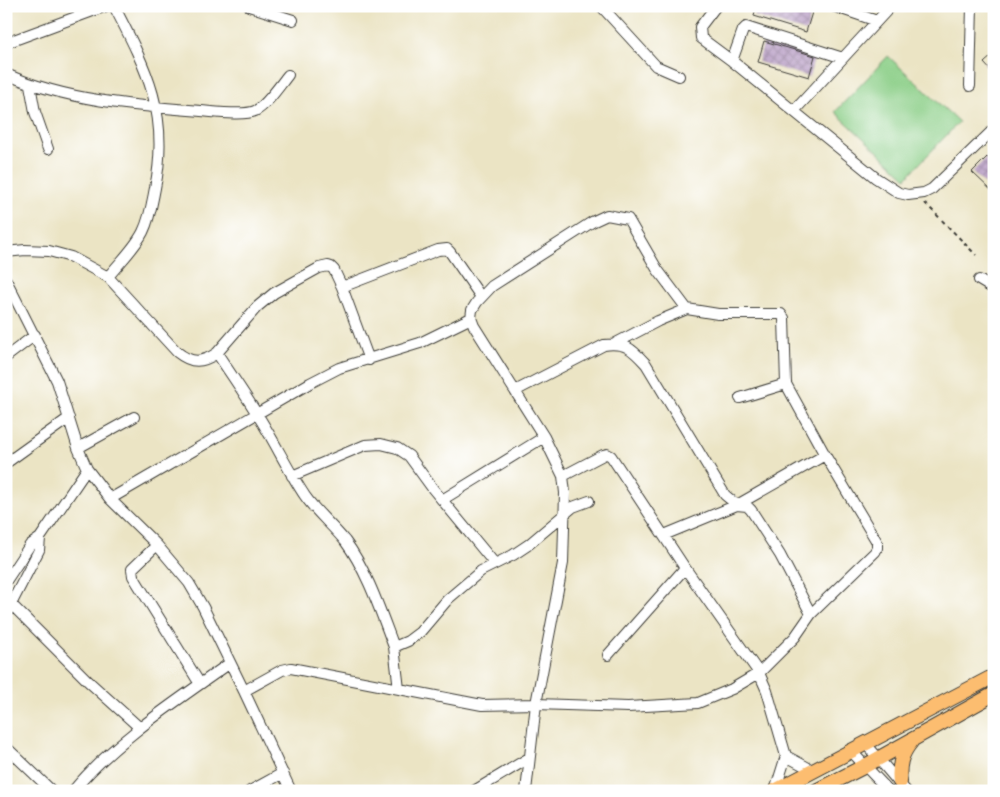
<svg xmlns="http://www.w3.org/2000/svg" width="1000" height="797" viewBox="0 0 1000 797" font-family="'Libre Bodoni',serif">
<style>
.garden{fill:#8ccf88;stroke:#547652}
.building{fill:url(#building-cross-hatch)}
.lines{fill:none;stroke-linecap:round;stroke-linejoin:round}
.minor-casing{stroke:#3b3a35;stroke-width:12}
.major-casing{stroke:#3b3a35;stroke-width:16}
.path{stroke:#3b3a35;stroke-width:2;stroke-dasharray:4 4;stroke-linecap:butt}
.minor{stroke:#fff;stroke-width:10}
.major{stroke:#fcbd6f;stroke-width:14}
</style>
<defs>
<pattern id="building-cross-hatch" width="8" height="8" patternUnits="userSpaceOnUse" patternTransform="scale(1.25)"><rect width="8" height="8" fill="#b79cc4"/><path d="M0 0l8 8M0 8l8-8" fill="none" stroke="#947e9e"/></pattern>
</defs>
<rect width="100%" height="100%" fill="#fff"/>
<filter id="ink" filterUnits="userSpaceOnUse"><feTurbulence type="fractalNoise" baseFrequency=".02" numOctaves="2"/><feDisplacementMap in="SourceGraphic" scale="10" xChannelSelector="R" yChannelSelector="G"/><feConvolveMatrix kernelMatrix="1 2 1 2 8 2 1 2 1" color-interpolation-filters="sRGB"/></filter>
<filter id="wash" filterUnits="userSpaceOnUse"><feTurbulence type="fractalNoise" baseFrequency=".0096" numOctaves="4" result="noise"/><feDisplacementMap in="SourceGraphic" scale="20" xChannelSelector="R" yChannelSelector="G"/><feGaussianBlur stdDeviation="1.12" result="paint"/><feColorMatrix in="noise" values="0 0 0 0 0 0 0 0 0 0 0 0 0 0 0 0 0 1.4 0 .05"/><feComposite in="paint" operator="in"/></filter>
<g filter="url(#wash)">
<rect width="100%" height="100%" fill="#ebe4c4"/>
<path class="garden" d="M 888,56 L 959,122 L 906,178 L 835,112 Z"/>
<g id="blocks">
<path class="building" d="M 756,6 L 803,6 L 813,9 L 806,32 L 754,16 Z
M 764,41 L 815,56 L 809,77 L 758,62 Z
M 994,54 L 994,74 L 984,63 Z
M 987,157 L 994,164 L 994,193 L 972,172 Z"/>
</g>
</g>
<g filter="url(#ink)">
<use href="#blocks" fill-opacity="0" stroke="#3b3a35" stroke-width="1"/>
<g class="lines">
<g class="minor-casing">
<path id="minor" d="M 249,6 L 293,20
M 601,6 L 656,66 L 679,76
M 716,6 L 700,27 L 701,38 L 732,61 L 876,178 L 899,193 L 908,195 L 924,193 L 932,189 L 994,129
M 833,6 L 877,21
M 6,43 L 106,6
M 732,61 L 743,30 L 746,27 L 843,58
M 6,74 C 67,101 136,106 201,111 C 214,112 244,116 255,111 C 266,106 280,85 288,75
M 30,85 L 35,112 L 48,149
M 970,86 L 972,6
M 794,111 L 891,6
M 6,252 L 25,250 L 49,251 L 71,257 L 108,277 L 177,352 C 192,364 202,363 217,353 C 230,373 244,393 257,414 C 274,440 287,469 305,496 C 316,512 332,525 345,541 C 367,570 381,613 394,647 L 408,641 L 420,632 L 448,599 L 481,571 L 513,555 L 528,545 L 573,507 L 589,501
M 108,277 C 119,263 135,248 143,232 C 150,218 152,203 155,188 C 170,114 147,70 114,6
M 6,280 L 57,381 L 78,448 L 87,469 L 110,499 L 157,545 L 189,583 L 203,607 L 244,691 L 291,791
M 979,280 L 994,289
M 471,318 L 472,310 L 477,302 L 492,286 L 592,222 L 607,215 L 628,219 L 657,269 L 687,309
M 616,343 L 658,321 L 687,309 L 718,314 L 781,314 L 784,318 L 786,384 L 825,455 L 737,505 L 664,535
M 217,353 L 257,307 L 274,293 L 319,268 L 328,266 L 331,267 L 334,270 L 342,287
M 6,357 L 35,335
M 369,360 L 342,287 L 438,250 L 447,249 L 450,252 L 481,297
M 740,398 L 786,384
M 78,448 L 134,417
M 6,463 L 69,418
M 292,476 L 365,445 L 381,444 L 397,448 L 409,456 L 433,489 L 495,564
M 563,476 L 603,455 L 607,454 L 611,456 L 685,568 L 759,673 L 767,691 L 786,756 L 775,791
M 110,499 L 310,383 L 339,368 L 420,343 L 471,318 L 474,326 L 544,437 L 563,476 L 565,493 L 563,563 L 536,704 L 526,791
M 442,500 L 544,437
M 157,545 L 132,569 L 133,576 L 200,684
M 6,581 L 30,545 L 40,538 L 87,469
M 12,605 L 88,681 L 140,728
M 6,614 L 39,550 L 40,538
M 811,614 L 875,552 L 877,548 L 877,542 L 825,455
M 394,647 L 399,689
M 608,655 L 685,568
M 244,691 L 282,670 L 291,668 L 482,705 L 536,704 L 628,707 L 698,703 L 732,689 L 759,673 L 795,637 L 811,614 L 780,555 L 751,510 L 747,506 L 737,505 L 725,495 L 646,364 C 632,349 626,342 604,345 L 515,391
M 866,744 L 906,791
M 6,747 L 52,791
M 851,751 L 889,791
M 786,756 L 814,771
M 73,791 C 113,742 178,700 230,663
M 250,791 L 283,773
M 474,791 L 529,758"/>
</g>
<g class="major-casing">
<path id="major" d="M 900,782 C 898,766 901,754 911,742
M 775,791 L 994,676
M 816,791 L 865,766 L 994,694"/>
</g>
<path class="path" d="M 925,203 L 976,255"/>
<use href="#minor" class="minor"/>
<use href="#major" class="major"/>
</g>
</g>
<rect width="1000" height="797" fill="none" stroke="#fff" stroke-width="25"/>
</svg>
